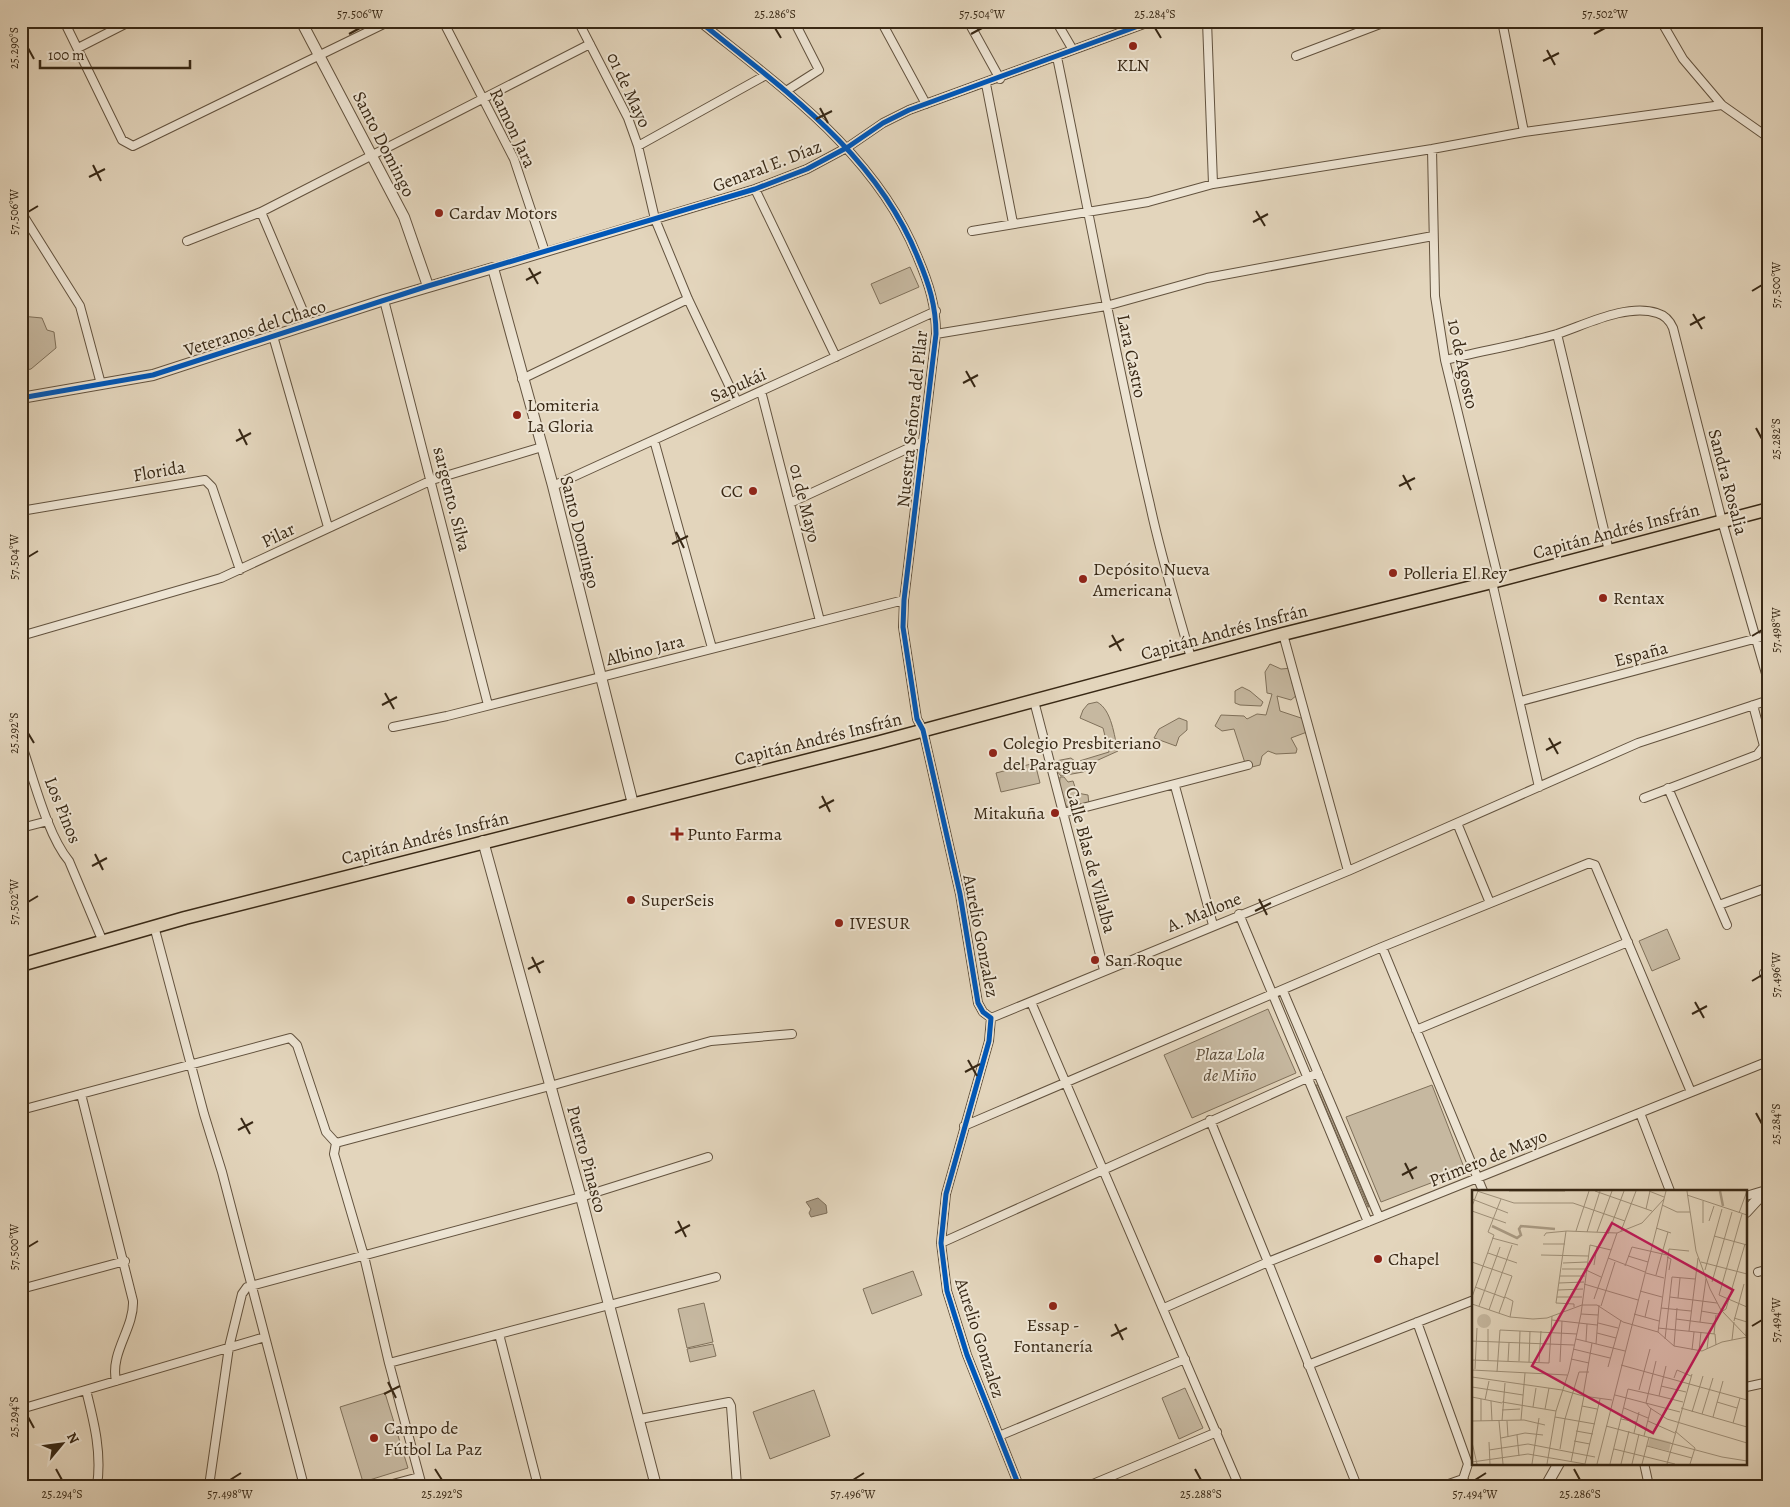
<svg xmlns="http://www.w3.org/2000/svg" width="1790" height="1507" viewBox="0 0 1790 1507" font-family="Alegreya,serif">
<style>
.green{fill:#c6b8a0;stroke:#7f705a}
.water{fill:#a99a83;stroke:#7c6c57}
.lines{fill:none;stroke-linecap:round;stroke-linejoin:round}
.minor-casing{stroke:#63533f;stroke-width:10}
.tertiary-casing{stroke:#63533f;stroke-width:12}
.primary-casing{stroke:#382815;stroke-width:15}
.minor{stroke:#ede4d3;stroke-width:8}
.tertiary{stroke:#ede4d3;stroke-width:10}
.primary{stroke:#e3d5bc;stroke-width:12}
.cycleway-casing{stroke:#ede4d3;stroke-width:8}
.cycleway{stroke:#0057b8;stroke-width:5}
.ticks{fill:none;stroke:#382815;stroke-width:2}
.poi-dot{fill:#8f2418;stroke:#ede4d3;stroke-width:2}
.labels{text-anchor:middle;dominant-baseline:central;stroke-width:4;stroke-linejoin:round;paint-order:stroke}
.poi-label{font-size:18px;fill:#382815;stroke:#ede4d3;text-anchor:start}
.street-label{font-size:18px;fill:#382815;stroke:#ede4d3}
.park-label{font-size:18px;font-style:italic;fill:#5c4c38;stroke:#ede4d3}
.inset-river{fill:none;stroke:#a99a83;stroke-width:2.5}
.inset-road{fill:none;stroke:#9f9079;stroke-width:1}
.view{fill:#c2185b;fill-opacity:0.15;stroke:#c2185b;stroke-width:2.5}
.inset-edge{fill:none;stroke:#382815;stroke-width:2.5}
.neatline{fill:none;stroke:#382815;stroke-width:2}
.ticks-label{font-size:12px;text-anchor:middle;fill:#382815}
</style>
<rect width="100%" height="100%" fill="#e3d5bc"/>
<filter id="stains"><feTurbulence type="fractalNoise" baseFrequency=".004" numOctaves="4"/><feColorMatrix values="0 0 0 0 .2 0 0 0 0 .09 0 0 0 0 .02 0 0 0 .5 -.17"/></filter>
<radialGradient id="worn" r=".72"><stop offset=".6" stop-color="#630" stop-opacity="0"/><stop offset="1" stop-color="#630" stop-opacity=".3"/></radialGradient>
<path class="green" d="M 910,267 L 919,287 L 880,304 L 871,284 Z
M 21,316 L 42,318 L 47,330 L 54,332 L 56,348 L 31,369 L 21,371 Z
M 1270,664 L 1281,669 L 1293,668 L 1295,672 L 1292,683 L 1297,695 L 1291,700 L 1277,696 L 1280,711 L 1304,719 L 1307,732 L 1291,738 L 1297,749 L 1296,753 L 1276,754 L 1268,751 L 1262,756 L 1260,765 L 1252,767 L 1245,763 L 1234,729 L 1222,731 L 1215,726 L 1221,715 L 1244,716 L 1247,719 L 1257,714 L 1266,715 L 1272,694 L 1267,693 L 1265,672 Z
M 1242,687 L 1250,691 L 1263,702 L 1261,706 L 1240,705 L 1235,703 L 1235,691 Z
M 1097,702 C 1112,710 1114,736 1118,751 L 1096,761 L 1094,768 L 1083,772 L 1061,776 L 1055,769 L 1056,761 L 1071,758 L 1076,762 L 1109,752 L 1103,728 L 1080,718 L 1083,710 L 1088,704 Z
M 1179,718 L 1187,721 L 1187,730 L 1179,737 L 1176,746 L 1154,738 L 1159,729 Z
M 1035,763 L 1040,783 L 1001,792 L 996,773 Z
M 1060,777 L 1064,777 L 1068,782 L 1073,781 L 1077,793 L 1088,795 L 1089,805 L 1067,807 L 1059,793 Z
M 1667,929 L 1680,959 L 1652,971 L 1639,941 Z
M 1268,1009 L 1296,1073 L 1192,1118 L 1164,1055 Z
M 1316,1085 L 1318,1085 L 1369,1207 L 1368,1207 Z
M 1432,1085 L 1465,1170 L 1381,1202 L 1346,1117 Z
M 913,1271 L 922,1295 L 872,1314 L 863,1289 Z
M 704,1303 L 713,1342 L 687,1348 L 678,1309 Z
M 713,1344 L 716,1356 L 690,1362 L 687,1349 Z
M 1185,1388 L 1203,1428 L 1179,1439 L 1162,1398 Z
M 814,1390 L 830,1436 L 770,1459 L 753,1412 Z
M 385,1393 L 408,1468 L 363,1482 L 340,1407 Z"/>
<path class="water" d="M 818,1198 L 826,1205 L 827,1213 L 811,1217 L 809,1213 L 811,1209 L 806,1202 Z"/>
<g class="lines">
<g class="minor-casing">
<path id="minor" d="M 64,21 L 122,140 L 133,146 L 390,21
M 443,21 L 514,159 L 545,252
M 578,21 L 628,118 L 638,146 L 655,219 L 688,299 L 737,402
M 699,21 C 783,89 877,154 918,258 C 929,284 936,306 936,334 L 904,600 L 903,627 L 917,719 L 923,730 L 960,894 L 978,1003 L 983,1012 L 991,1018 L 989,1041 L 946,1194 L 941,1243 L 947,1291 L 967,1355 L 1019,1486
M 881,21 L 926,104
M 968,21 L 1000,79
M 1056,21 L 1073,50
M 1207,21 L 1213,184
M 1502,21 L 1524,132
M 1661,21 L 1683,59 L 1722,105 L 1769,138
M 78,48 L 131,21
M 1296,56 L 1388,21
M 1057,57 C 1088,207 1115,357 1150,505 C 1161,557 1177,608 1191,658
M 986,84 L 1013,223
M 786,91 L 819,70 L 794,21
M 638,146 L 766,75
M 1432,149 L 1435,296 L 1445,360 L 1499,581
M 755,189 L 836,357
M 21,212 L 80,306 L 101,384
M 261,212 L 309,325
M 972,231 L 1148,202 L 1213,184 L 1432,149 L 1524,132 L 1722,105
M 187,241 L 261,212 L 590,44
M 493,268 L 755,189 L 807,169 L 848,147 L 883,123 L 909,110 L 1152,21
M 384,300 L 488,705
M 936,334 L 1106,306 L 1207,278 L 1433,236
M 1557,334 L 1609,551
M 273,336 L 328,527
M 1445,360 C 1482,351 1521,344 1557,334 C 1585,325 1627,303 1657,313 C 1664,315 1670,321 1673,328 L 1722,521 L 1769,684
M 522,379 L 688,299
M 761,391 L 820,621
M 654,440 L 712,648
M 553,486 L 936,311
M 790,503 L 924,441
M 21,511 L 205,480 L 212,487 L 240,570
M 1492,582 L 1539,787
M 1283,634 L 1348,871
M 21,636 L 221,578 L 432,480 L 542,447
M 1034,701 L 1104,970
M 1521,701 L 1769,635
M 393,727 L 447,716 L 904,600
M 21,743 C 33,776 47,835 69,861 L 103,942
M 1175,786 L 1213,925
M 1668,788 L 1727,925
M 1644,798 L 1757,755 L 1764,746 L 1753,705
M 1063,813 L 1248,765
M 1457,823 L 1490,903
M 21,828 L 48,821
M 1719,905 L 1769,887
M 1239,914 L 1368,1222
M 154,926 L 204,1114 L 222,1172 L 304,1486
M 1382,947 L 1483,1191
M 1764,973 L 1769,985
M 1283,991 L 1379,1217
M 1031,1002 L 1239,1486
M 991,1018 L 1348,871 L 1638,743 L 1769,700
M 1416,1030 L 1628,942
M 81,1094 L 133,1301 C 134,1329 110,1352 116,1381
M 21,1110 L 290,1038 L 297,1045 L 326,1132 L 336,1143
M 1640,1113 L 1670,1191
M 1210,1120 L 1268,1262 L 1357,1486
M 964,1126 L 1382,947 L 1589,863 L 1595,865 L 1691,1092
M 336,1143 L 334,1154 L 364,1256 L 389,1363 L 716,1277
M 336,1143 L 550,1086 L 711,1041 L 792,1034
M 1746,1196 L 1766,1190
M 941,1243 L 1318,1073
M 1758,1272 L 1769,1269
M 21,1289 L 125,1261
M 1164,1308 L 1268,1262 L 1769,1061
M 1417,1322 L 1468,1464 L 1463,1479 L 1468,1486
M 499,1334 L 538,1486
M 389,1363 L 422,1486
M 1308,1365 L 1474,1300
M 1746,1387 L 1769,1382
M 86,1390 C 94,1422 102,1453 97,1486
M 21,1409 L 265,1337
M 640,1419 L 729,1402 L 731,1406 L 737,1486
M 999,1436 L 1185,1359
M 1644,1463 L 1649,1486
M 209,1486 L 229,1347 L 242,1294 L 247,1287 L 581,1197 L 708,1157
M 385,1486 L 419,1477
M 1088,1486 L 1217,1432
M 1443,1486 L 1463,1479"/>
</g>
<g class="tertiary-casing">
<path id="tertiary" d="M 301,21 L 404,217 L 428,286
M 21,398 L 153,375 L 384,300 L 493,268 L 553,486 L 633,804
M 483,841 L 581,1197 L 656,1486
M 1746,1212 L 1769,1187
M 1546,1486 L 1559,1463"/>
</g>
<g class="primary-casing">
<path id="primary" d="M 21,965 L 185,918 L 880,742 L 1283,634 L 1492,582 L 1769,509"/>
</g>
<use href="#minor" class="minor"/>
<use href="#tertiary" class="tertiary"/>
<use href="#primary" class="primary"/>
<g class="cycleway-casing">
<path id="cycleway" d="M 699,21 C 783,89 877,154 918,258 C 929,284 936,306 936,334 L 904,600 L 903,627 L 917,719 L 923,730 L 960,894 L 978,1003 L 983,1012 L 991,1018 L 989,1041 L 946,1194 L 941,1243 L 947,1291 L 967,1355 L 1019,1486
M 21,398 L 153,375 L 428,286 L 755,189 L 807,169 L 848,147 L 883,123 L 909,110 L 1152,21"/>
</g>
<use href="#cycleway" class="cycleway"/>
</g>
<path class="ticks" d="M 775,28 L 781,38M 1155,28 L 1161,38M 349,34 L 360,28M 971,34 L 982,28M 1594,34 L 1605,28M 28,48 L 34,59M 1547,50 L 1555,65M 1543,61 L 1559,53M 820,108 L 828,123M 816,119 L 832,111M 93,165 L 101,181M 89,177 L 105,169M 1256,211 L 1265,226M 28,212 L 38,206M 1253,222 L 1268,214M 529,268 L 538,284M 526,280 L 541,272M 1752,291 L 1762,285M 1693,314 L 1702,329M 1690,325 L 1705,317M 966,371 L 975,387M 963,383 L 978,375M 1756,428 L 1762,439M 239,429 L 247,445M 236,441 L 251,433M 1403,475 L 1411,490M 1399,486 L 1415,478M 676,532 L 684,548M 672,544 L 688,536M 28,557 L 38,551M 1112,635 L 1121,651M 1752,636 L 1762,630M 1109,647 L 1124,639M 385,693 L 394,709M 382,705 L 397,697M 28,733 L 34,743M 1549,738 L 1558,754M 1546,750 L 1561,742M 822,796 L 830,812M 819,808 L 834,800M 95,854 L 103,870M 92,866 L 107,858M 1259,899 L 1267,915M 28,902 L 38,896M 1255,911 L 1271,903M 532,957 L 540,973M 528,969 L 544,961M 1752,981 L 1762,975M 1695,1002 L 1704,1018M 1692,1014 L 1707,1006M 968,1060 L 977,1076M 965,1072 L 980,1064M 1756,1113 L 1762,1124M 241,1118 L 250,1134M 238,1130 L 253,1122M 1405,1163 L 1413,1179M 1402,1175 L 1417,1167M 678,1221 L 686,1237M 675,1233 L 690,1225M 28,1247 L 38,1241M 1115,1324 L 1123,1340M 1752,1326 L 1762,1320M 1111,1336 L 1127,1328M 388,1382 L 396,1398M 384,1394 L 400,1386M 28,1417 L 34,1428M 56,1469 L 62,1480M 435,1469 L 442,1480M 1195,1469 L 1201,1480M 1574,1469 L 1580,1480M 230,1480 L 241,1473M 853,1480 L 864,1473M 1475,1480 L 1486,1473"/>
<g class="poi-dot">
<circle cx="1133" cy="46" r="5"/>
<circle cx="439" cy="213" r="5"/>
<circle cx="517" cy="415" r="5"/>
<circle cx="753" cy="491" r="5"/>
<circle cx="1393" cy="573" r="5"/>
<circle cx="1083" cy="579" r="5"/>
<circle cx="1603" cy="598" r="5"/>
<circle cx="993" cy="753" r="5"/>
<circle cx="1055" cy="813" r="5"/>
<path d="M674.5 826.5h5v5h5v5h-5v5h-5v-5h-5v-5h5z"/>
<circle cx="631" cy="900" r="5"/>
<circle cx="839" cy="923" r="5"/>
<circle cx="1095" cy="960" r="5"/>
<circle cx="1378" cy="1259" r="5"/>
<circle cx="1053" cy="1306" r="5"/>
<circle cx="374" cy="1438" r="5"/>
</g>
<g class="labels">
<g class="poi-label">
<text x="1133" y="65" text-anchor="middle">KLN</text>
<text x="449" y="213">Cardav Motors</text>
<text x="527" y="405">Lomiteria<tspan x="527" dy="21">La Gloria</tspan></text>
<text x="743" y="491" text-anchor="end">CC</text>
<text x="1093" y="569">Depósito Nueva<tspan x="1093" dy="21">Americana</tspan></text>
<text x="1403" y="573">Polleria El Rey</text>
<text x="1613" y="598">Rentax</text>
<text x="1003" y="743">Colegio Presbiteriano<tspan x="1003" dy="21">del Paraguay</tspan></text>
<text x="1045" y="813" text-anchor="end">Mitakuña</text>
<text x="687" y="834">Punto Farma</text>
<text x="641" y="900">SuperSeis</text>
<text x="849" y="923">IVESUR</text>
<text x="1105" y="960">San Roque</text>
<text x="1388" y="1259">Chapel</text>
<text x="1053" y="1325" text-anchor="middle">Essap -<tspan x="1053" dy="21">Fontanería</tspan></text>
<text x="384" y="1428">Campo de<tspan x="384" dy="21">Fútbol La Paz</tspan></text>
</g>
<g class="street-label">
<text transform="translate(629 90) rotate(65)">01 de Mayo</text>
<text transform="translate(513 128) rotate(65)">Ramon Jara</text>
<text transform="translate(384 144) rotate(63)">Santo Domingo</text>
<text transform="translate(767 166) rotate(-21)">Genaral E. Díaz</text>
<text transform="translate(255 328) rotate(-18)">Veteranos del Chaco</text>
<text transform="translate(1132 356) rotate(78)">Lara Castro</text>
<text transform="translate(1463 364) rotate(78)">10 de Agosto</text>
<text transform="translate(738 385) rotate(-24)">Sapukái</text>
<text transform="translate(912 419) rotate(-84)">Nuestra Señora del Pilar</text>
<text transform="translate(159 471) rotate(-10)">Florida</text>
<text transform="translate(1728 482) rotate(75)">Sandra Rosalia</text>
<text transform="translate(452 499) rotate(76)">sargento. Silva</text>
<text transform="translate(805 503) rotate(76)">01 de Mayo</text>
<text transform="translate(1616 531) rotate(-15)">Capitán Andrés Insfrán</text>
<text transform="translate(580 532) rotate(76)">Santo Domingo</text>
<text transform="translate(278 535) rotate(-26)">Pilar</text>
<text transform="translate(1224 632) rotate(-15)">Capitán Andrés Insfrán</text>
<text transform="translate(645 650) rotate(-14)">Albino Jara</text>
<text transform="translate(1641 654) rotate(-15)">España</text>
<text transform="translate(818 739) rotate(-14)">Capitán Andrés Insfrán</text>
<text transform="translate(63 810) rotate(68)">Los Pinos</text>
<text transform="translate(425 838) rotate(-14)">Capitán Andrés Insfrán</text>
<text transform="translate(1091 860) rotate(75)">Calle Blas de Villalba</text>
<text transform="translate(1204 912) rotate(-22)">A. Mallone</text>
<text transform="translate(981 936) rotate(79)">Aurelio Gonzalez</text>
<text transform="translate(1488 1158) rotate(-22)">Primero de Mayo</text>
<text transform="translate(587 1159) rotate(75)">Puerto Pinasco</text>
<text transform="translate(980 1338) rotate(72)">Aurelio Gonzalez</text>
</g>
<g class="park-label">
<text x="1230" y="1054">Plaza Lola<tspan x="1230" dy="21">de Miño</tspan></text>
</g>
</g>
<g transform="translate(1472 1190)">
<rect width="275" height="275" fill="#e3d5bc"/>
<path d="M5 131a7 7 0 1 1 14 0a7 7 0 1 1-14 0ZM 178,247 L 199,252 L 197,261 L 176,256 Z" fill="#c6b8a0"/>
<path class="inset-river" d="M 248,1 L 251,16M 20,36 L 45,48 L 49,45 L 47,39 L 49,36 L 83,39"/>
<path class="inset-road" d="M 5,1 L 42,13 L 101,13 L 153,31M 37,1 L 93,1M 123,1 L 180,21M 177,1 L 192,7M 215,1 L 224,61 L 238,99 L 249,120 L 275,147M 215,5 L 275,25M 0,9 L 36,23M 231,11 L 231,33M 190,15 L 205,22 L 218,22M 0,16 L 6,1M 174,19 L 178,1M 0,21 L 34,33M 267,23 L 275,1M 270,24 L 247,105 L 275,117M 237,31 L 242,16M 184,38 L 199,43M 94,41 L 84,113 L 102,114 L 102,117M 104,41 L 117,1M 149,41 L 164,1M 115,42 L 128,1M 125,42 L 140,1M 136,44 L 152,1M 72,46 L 74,43 L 95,41 L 145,43 L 170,33 L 192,9M 242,46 L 275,55M 20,48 L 46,55M 71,54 L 93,54M 16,63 L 45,73M 69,65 L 116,66M 156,66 L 176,72M 195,67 L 199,69 L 197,80M 136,68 L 173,82M 0,72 L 11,76 L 22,45 L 16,42 L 29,9M 229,72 L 275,84M 91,73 L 115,72M 122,75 L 125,56M 153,76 L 160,57 L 195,65M 90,79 L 114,79M 114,80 L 129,87M 233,80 L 250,19M 174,83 L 192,88M 184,85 L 196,42M 88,86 L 113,86M 240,92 L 260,22M 87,93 L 112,92M 112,94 L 166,110M 3,97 L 33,108M 86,100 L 111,99M 168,101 L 190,107M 0,107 L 11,76 L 40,86 L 27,123M 33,107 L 41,111 L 38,127M 85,107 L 110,107M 198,107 L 245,113M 206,108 L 208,88M 122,109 L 145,43M 0,114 L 38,127 L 61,129 L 75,128 L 110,115 L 125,115 L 151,132 L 186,142 L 202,156 L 230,161 L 250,152 L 275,147M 7,116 L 28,57M 129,116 L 143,72M 189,118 L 219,121M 17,120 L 40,55M 229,121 L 246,124 L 254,119 L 273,54M 109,124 L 126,125M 162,124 L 187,131M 173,127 L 177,110M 262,128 L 275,132 L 274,145M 204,129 L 242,134M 80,130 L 125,135M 262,131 L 272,94M 228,132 L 234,89M 126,133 L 146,138M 186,138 L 243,144 L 244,155M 217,141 L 226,68M 186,142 L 197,59 L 217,61M 125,143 L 144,148M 242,144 L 244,125M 104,149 L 153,161M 193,149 L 200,87 L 223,89M 260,150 L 262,132M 0,151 L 102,155M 114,151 L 115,134M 124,154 L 127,115M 202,156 L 205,118M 101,159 L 138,168M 235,159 L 237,143M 220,160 L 222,142M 227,161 L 229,142M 99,169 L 117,173M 0,170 L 77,173 L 80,126M 16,170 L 16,139M 36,171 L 37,153M 47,171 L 48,141M 184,171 L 174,213 L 178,218 L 195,229 L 275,253M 57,172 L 58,141M 67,172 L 69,141M 88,172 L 90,131M 275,173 L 275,199M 149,175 L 275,210M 136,177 L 149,130M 3,179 L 5,138M 0,180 L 95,185M 25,182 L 28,140 L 105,144M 0,187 L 90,200M 202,188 L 205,180 L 219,186M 189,196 L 214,202M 0,197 L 51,205M 90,200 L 111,206 L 140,210M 167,200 L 178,159M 143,205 L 208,222M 111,206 L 120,153M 187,206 L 211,212M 0,207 L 30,213M 9,209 L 9,231M 13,210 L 17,191M 19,211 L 20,231M 30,212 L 84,221M 245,212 L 265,218M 110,216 L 125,219M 61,217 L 64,198M 152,218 L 176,228M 209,218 L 275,237M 73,219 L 77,198M 30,220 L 48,219M 220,222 L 231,186M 230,224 L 241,188M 83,227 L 123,234M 241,227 L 251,191M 149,229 L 164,232M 49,230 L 53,183M 0,231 L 52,230 L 73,235M 27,231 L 31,274M 30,231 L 33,193M 35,231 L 36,247M 176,231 L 203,243M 261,233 L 268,208M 134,236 L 250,267 L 275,271M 104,241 L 121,244M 203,241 L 223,258M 162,243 L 167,222M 45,245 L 47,266M 172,246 L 179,218M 29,248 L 53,243 L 71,245M 102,251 L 118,254M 0,252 L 5,274M 17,252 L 18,274M 175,256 L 220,268M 88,259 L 93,229 L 107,182 L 117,182M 142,259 L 203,274M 17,260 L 56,254 L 123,267M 0,272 L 56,264 L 113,274M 99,272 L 112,206M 60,274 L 67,228M 75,274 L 84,221 L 97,181 L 109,124 L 118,55 L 139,60M 113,274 L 128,209M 125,274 L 194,1M 138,274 L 156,199 L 187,206 L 194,176M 149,274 L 157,241M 160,274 L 167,244M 170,274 L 177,247M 195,274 L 220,184M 218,274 L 223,258"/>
<path class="view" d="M 140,33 L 261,100 L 181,243 L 60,176 Z"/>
<rect width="275" height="275" class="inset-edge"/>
</g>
<rect width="1790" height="1507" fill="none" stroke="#e3d5bc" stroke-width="55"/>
<g transform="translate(62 1444) rotate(61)" stroke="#ede4d3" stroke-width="4" paint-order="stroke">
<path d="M0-4L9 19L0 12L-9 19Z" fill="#382815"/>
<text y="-8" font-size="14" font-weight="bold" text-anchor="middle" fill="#382815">N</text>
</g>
<path d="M40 60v8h150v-8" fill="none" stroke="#382815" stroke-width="2.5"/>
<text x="48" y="60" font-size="15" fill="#382815" stroke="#ede4d3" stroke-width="4" paint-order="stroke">100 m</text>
<rect x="28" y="28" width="1734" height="1452" class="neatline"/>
<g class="ticks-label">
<text x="360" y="18">57.506°W</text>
<text x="775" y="18">25.286°S</text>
<text x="982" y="18">57.504°W</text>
<text x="1155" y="18">25.284°S</text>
<text x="1605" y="18">57.502°W</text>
<text transform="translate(14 48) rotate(-90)" y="4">25.290°S</text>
<text transform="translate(14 212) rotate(-90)" y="4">57.506°W</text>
<text transform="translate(1776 285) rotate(-90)" y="4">57.500°W</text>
<text transform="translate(1776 439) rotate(-90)" y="4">25.282°S</text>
<text transform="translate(14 557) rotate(-90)" y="4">57.504°W</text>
<text transform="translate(1776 630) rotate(-90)" y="4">57.498°W</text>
<text transform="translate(14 733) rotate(-90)" y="4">25.292°S</text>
<text transform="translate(14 902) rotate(-90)" y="4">57.502°W</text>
<text transform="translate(1776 975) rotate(-90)" y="4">57.496°W</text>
<text transform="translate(1776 1124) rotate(-90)" y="4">25.284°S</text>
<text transform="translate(14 1247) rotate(-90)" y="4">57.500°W</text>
<text transform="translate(1776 1320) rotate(-90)" y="4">57.494°W</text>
<text transform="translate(14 1417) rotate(-90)" y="4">25.294°S</text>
<text x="62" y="1498">25.294°S</text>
<text x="230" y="1498">57.498°W</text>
<text x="442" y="1498">25.292°S</text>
<text x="853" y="1498">57.496°W</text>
<text x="1201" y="1498">25.288°S</text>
<text x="1475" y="1498">57.494°W</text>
<text x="1580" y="1498">25.286°S</text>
</g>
<rect width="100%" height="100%" filter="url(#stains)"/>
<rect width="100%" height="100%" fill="url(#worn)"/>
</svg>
